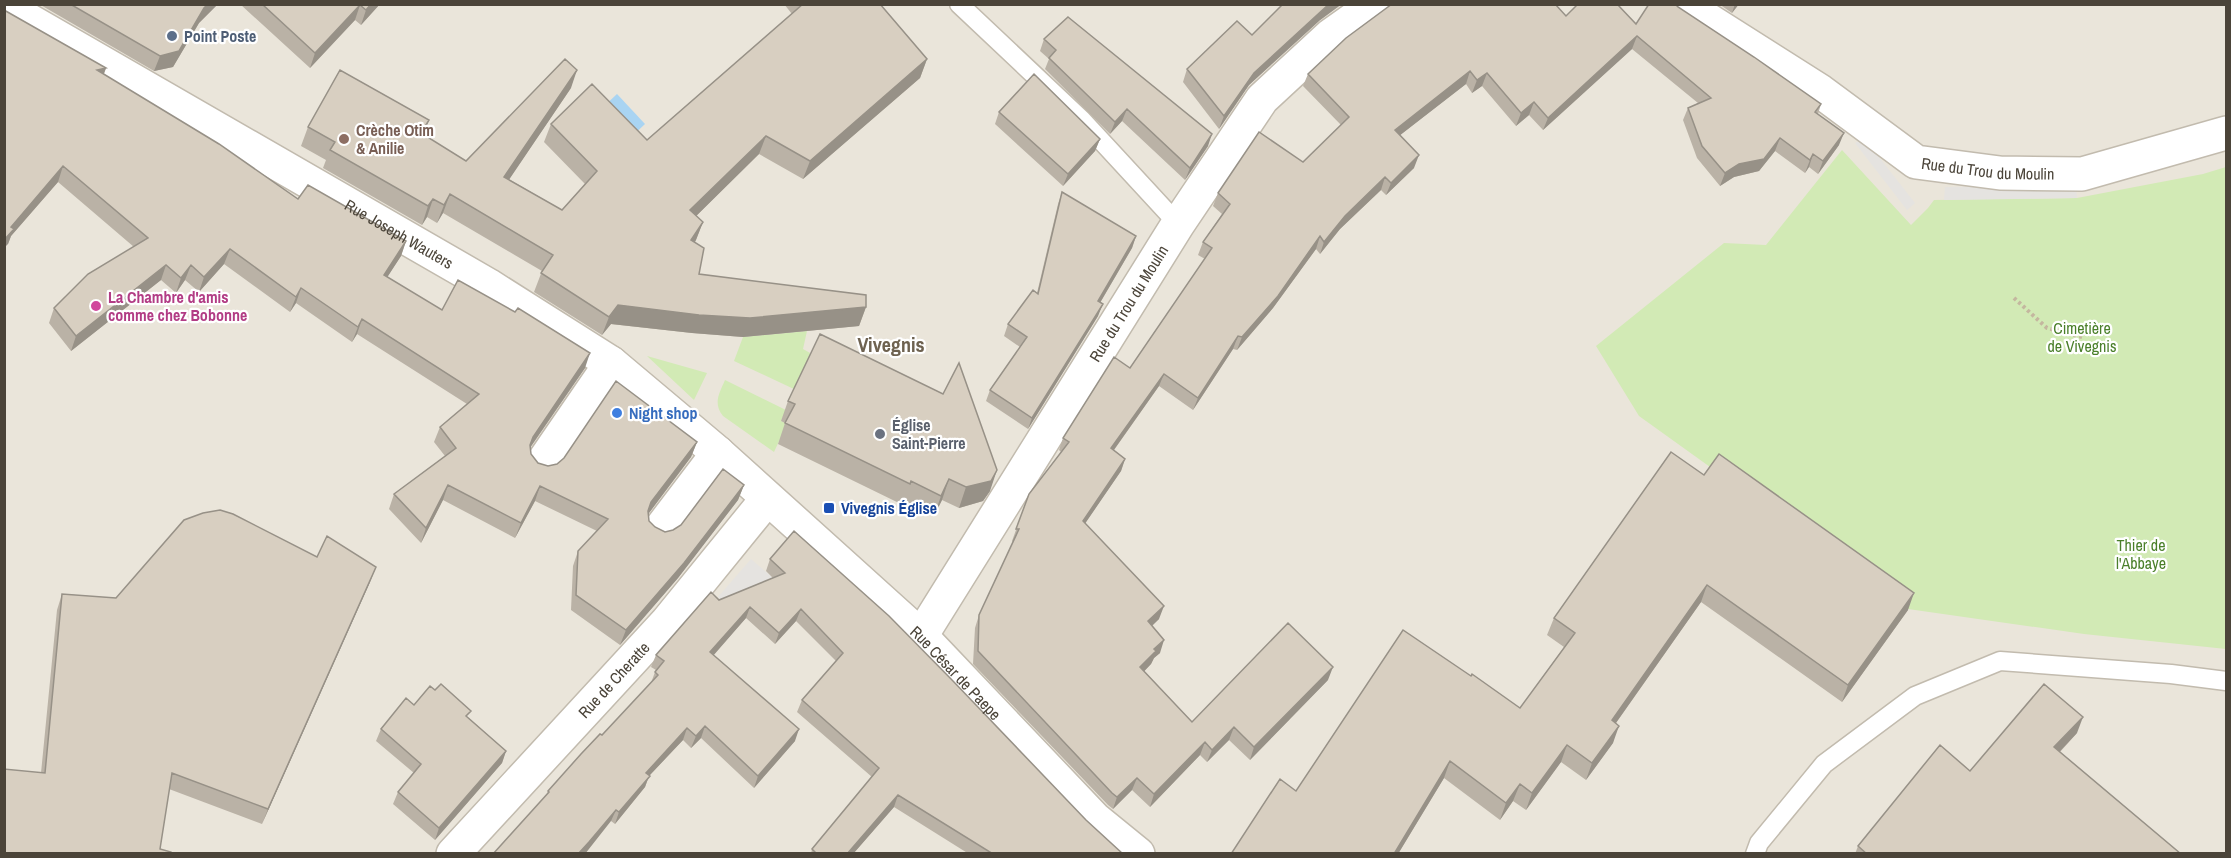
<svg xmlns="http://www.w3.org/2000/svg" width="2231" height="858" viewBox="0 0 2231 858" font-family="'Archivo Narrow',sans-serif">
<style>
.residential{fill:#eae5da}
.green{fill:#d2eab5}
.parking{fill:#e5e3e0}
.water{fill:#a9d4f2}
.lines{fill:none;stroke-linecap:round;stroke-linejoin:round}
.service-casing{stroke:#c2bbae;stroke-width:21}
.minor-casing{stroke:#c2bbae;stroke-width:36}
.path{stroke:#c4b79f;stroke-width:4;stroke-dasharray:3 3;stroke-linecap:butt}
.service{stroke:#fff;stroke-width:18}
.minor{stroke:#fff;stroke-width:33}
.wall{fill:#bab2a6}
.shaded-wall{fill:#979187}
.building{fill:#d8cfc1;stroke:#979187;stroke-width:1.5}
.service-dot{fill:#5c6f8a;stroke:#fff;stroke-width:2}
.education-dot{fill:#8d6e63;stroke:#fff;stroke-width:2}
.hotel-dot{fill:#d1479c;stroke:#fff;stroke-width:2}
.shop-dot{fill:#3f7fe0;stroke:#fff;stroke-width:2}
.worship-dot{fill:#6b7280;stroke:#fff;stroke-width:2}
.transit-dot{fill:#1a4fb4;stroke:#fff;stroke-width:2}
.labels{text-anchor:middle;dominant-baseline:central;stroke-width:4.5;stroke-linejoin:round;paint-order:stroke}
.service-label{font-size:16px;font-weight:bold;fill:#4e5e75;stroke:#fff;text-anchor:start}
.education-label{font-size:16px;font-weight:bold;fill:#785e54;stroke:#fff;text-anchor:start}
.street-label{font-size:16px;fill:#4b4439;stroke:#fff}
.hotel-label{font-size:16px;font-weight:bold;fill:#b23c85;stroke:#fff;text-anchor:start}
.park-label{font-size:16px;fill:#4a7f2a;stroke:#fff}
.shop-label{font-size:16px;font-weight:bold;fill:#366cbe;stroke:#fff;text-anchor:start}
.worship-label{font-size:16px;font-weight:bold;fill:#5b616d;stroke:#fff;text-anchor:start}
.transit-label{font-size:16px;font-weight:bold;fill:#164399;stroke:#fff;text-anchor:start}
.quarter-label{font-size:20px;font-weight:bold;fill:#6e6250;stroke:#fff}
</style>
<rect width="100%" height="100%" fill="#f6f3ec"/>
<path class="residential" d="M 5,5 L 2226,5 L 2226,853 L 5,853 Z"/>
<path class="green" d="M 1842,150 L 1911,225 L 1928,208 L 1934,200 L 2077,198 L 2203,174 L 2226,167 L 2226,649 L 2084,634 L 1908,609 L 1639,416 L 1596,346 L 1724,243 L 1766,245 Z
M 807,331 L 803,349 L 819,358 L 796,390 L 734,361 L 743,337 Z
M 647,356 L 707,373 L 694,400 Z
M 725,380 L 786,410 L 781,421 L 787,424 L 774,452 L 723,416 C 713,403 719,394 725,380 Z"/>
<path class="parking" d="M 1864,138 L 1915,203 L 1907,210 L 1855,143 Z
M 2076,185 L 2077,198 L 1944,200 L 1945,187 Z
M 751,559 L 772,577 L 739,615 L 718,597 Z"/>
<path class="water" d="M 617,94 L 645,124 L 629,139 L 601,109 Z"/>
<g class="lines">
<g class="service-casing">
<path id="service" d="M 959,4 L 1082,120 L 1178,224
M 1755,854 L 1759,843 L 1824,764 L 1915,696 L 2000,661 L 2171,674 L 2226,681"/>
</g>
<g class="minor-casing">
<g id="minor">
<path id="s1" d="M 1683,4 L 1820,91 L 1916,162 L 2000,173 L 2082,174 L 2226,133"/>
<path id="s2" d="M 4,6 L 488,285 L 611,363 L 718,453 L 921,636 L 1095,819 L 1138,854"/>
<path d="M 543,462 L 611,363"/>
<path d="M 661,528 L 718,453"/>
<path id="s3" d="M 921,636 L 1178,224 L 1262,99 L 1330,36 L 1375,4"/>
<path id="s4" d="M 453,854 L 667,622 L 767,499"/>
</g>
</g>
<path class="path" d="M 2014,298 L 2047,328 L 2082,337"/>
<use href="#service" class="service"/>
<use href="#minor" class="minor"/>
</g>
<path class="wall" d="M 39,4 L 218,4 L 199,23 L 173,67 L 154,71 Z
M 240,4 L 380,4 L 361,25 L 355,20 L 310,68 Z
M 784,4 L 880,4 L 927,59 L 920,78 L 803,179 L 759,154 L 696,216 L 703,222 L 695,242 L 699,274 L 866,307 L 859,326 L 743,337 L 692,333 L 611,324 L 602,335 L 534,292 L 542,271 L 443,213 L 437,223 L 427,217 L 422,225 L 323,168 L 326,160 L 301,146 L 308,127 L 429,120 L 423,135 L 466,161 L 571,88 L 509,179 L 562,210 L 585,184 L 544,142 L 551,124 L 647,140 L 792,14 Z
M 1719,4 L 1739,4 L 1732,13 Z
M 1678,7 L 1821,104 L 1818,114 L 1839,145 L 1818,174 L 1809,167 L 1805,173 L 1775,151 L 1759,171 L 1734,177 L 1720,186 L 1697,158 L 1683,120 L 1688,108 L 1698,103 L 1632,49 L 1543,130 L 1529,115 L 1516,126 L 1482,86 L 1472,93 L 1466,84 L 1400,135 L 1414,168 L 1386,195 L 1381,190 L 1340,229 L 1320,254 L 1316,249 L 1273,308 L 1237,350 L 1233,349 L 1193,410 L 1159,386 L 1114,450 L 1125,459 L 1121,471 L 1085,523 L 1159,619 L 1152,626 L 1160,653 L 1154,658 L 1151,664 L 1144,671 L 1192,722 L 1328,680 L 1250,760 L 1229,740 L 1207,762 L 1200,755 L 1150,807 L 1132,790 L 1113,809 L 1108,805 L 973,664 L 975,628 L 979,615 L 1013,542 L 1012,541 L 1029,494 L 1061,452 L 1059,450 L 1063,438 L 1130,368 L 1205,259 L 1198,255 L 1203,242 L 1222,214 L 1213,206 L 1218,193 L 1303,162 L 1341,125 L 1303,86 L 1308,74 L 1566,16 L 1636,24 Z
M 4,10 L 106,68 L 104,74 L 298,199 L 406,241 L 401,256 L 387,277 L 442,310 L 585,368 L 530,448 L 531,454 L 538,463 L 548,466 L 697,442 L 691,457 L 648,514 L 649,521 L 655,527 L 665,532 L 673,530 L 744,485 L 738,500 L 678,578 L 620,645 L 571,610 L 573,566 L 578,551 L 597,531 L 535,501 L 515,538 L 443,500 L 421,543 L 389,509 L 394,494 L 445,456 L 434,442 L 440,427 L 467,404 L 357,334 L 352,342 L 296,303 L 290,312 L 224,264 L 199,292 L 185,280 L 176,293 L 161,280 L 71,351 L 49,323 L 54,308 L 134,247 L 58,182 L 11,236 L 8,244 Z
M 1319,21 L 1249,85 L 1219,129 L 1183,82 L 1187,69 L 1252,35 Z
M 1044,39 L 1208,146 L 1185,180 L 1122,121 L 1110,134 L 1045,69 L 1049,59 L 1040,51 Z
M 999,112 L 1100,139 L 1095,151 L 1063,186 L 995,124 Z
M 1062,192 L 1136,236 L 1132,248 L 1100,303 L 1098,316 L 1028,429 L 986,401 L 990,390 L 1020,347 L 1004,336 L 1008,324 L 1037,293 L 1058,204 Z
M 788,401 L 990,491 L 983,501 L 959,508 L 942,500 L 934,516 L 904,502 L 903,505 L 778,444 L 785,423 L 781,421 Z
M 1704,475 L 1908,610 L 1842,702 L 1701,602 L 1616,723 L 1613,743 L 1586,780 L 1561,762 L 1526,810 L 1513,801 L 1500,820 L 1444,778 L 1398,854 L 1231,854 L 1296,791 L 1520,708 L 1564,647 L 1547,635 L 1554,618 Z
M 317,557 L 370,582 L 262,824 L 169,789 L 160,849 L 4,854 L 41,773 L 57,610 L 62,594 L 116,598 Z
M 770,559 L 1086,820 L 1123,854 L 969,854 L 894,807 L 853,854 L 811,854 L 812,849 L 872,777 L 797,712 L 802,700 L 836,661 L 796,621 L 775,644 L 746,618 L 713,655 L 795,741 L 754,788 L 701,738 L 691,748 L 683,740 L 649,776 L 645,787 L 615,824 L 611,821 L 546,796 L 548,791 L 602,735 L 651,683 L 655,672 L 656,670 L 651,667 L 656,655 L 719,600 L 773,578 L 766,571 Z
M 414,705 L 469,718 L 506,751 L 502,763 L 435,840 L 393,804 L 398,792 L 414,773 L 376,741 L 381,729 Z
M 2077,733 L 2060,752 L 2181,854 L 1855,854 L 1858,846 L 1970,771 Z"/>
<path class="shaded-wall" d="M 208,4 L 218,4 L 199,23 L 173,67 L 154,71 L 160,56 Z
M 371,4 L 380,4 L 361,25 L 366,10 Z
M 1329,4 L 1342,4 L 1319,21 L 1249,85 L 1219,129 L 1224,116 L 1254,73 Z
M 1735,4 L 1739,4 L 1732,13 Z
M 360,5 L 355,20 L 310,68 L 315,53 Z
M 1637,36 L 1632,49 L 1543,130 L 1548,118 Z
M 927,59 L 920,78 L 803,179 L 810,161 Z
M 106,68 L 100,83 L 97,70 Z
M 577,70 L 571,88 L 498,196 L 504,177 Z
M 1470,71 L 1466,84 L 1390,143 L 1395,130 Z
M 1487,73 L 1482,86 L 1472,93 L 1477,80 Z
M 1534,102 L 1529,115 L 1516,126 L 1521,113 Z
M 1127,109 L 1122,121 L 1110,134 L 1115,122 Z
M 429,120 L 422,138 L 421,133 Z
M 1844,133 L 1839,145 L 1818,174 L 1823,161 Z
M 1212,134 L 1208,146 L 1185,180 L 1190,168 Z
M 766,136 L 759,154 L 683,229 L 690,210 Z
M 1780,138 L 1775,151 L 1759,171 L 1734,177 L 1720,186 L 1725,173 Z
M 1100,139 L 1095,151 L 1063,186 L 1068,174 Z
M 1813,154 L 1809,167 L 1805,173 L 1810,160 Z
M 1419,155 L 1414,168 L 1386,195 L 1391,183 Z
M 63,166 L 58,182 L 11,236 L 8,244 L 4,248 L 4,240 L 11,227 Z
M 1385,177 L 1381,190 L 1340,229 L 1320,254 L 1324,242 L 1345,216 Z
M 450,194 L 443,213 L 437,223 L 444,205 Z
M 433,199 L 427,217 L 422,225 L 428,206 Z
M 703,222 L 696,240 L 684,259 L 691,240 Z
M 1136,236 L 1132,248 L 1094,313 L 1098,301 Z
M 1320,236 L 1316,249 L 1273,308 L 1237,350 L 1242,337 Z
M 406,241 L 401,256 L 379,290 L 384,275 Z
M 230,249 L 224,264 L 199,292 L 204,277 Z
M 166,265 L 161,280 L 71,351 L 76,336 Z
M 191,265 L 185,280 L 176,293 L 181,278 Z
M 301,288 L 296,303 L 290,312 L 296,297 Z
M 1103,304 L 1098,316 L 1028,429 L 1032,418 Z
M 618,305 L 866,307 L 859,326 L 743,337 L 692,333 L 611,324 L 602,335 L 609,317 Z
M 362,319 L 357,334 L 352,342 L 358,327 Z
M 1238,336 L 1233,349 L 1193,410 L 1198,398 Z
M 590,353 L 585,368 L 527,452 L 533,437 Z
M 1164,374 L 1159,386 L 1106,461 L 1111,448 Z
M 697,442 L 691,457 L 646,517 L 651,502 Z
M 1125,459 L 1121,471 L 1078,534 L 1083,521 Z
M 997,470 L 990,491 L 983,501 L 959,508 L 966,487 Z
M 949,479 L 942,500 L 934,516 L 941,496 Z
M 448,485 L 443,500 L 421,543 L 426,528 Z
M 744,485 L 738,500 L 678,578 L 620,645 L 626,630 Z
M 540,486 L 535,501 L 515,538 L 521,523 Z
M 376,567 L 370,582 L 262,824 L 268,809 Z
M 1707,585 L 1701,602 L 1606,737 L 1612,720 Z
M 1914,593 L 1908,610 L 1842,702 L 1848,685 Z
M 1164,606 L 1159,619 L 1143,634 L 1148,621 Z
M 750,607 L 746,618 L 706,664 L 710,652 Z
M 801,609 L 796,621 L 775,644 L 779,633 Z
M 1164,640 L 1160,653 L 1154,658 L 1151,664 L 1136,680 L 1140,667 L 1154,649 Z
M 1333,667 L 1328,680 L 1250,760 L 1254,747 Z
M 2083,717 L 2077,733 L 2048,764 L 2054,747 Z
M 705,726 L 701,738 L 691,748 L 696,736 Z
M 1619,726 L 1613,743 L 1586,780 L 1592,763 Z
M 1234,727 L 1229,740 L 1207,762 L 1212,750 Z
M 687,728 L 683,740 L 649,776 L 645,787 L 615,824 L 619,812 L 646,773 Z
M 799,729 L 795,741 L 754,788 L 758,776 Z
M 1205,742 L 1200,755 L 1150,807 L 1154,794 Z
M 1567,745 L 1561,762 L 1526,810 L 1532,793 Z
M 506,751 L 502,763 L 435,840 L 439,828 Z
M 1450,761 L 1444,778 L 1398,854 L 1394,854 Z
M 1137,778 L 1132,790 L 1113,809 L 1117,797 Z
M 1520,784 L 1513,801 L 1500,820 L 1506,803 Z
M 898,795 L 894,807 L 853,854 L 847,854 Z
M 616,810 L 611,821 L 585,854 L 578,854 Z"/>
<path class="building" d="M 70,4 L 208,4 L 204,8 L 179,51 L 160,56 Z
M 262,4 L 371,4 L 366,10 L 360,5 L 315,53 Z
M 803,4 L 880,4 L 927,59 L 810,161 L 766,136 L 690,210 L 703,222 L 691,240 L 704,248 L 699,274 L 866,295 L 866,307 L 750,318 L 699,315 L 618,305 L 609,317 L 541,273 L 553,255 L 450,194 L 444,205 L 433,199 L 428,206 L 330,150 L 335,142 L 308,127 L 340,70 L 429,120 L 421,133 L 466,161 L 565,59 L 577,70 L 504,177 L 562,210 L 597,171 L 551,124 L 592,84 L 647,140 Z
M 1283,4 L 1329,4 L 1254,73 L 1224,116 L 1187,69 L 1237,21 L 1252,35 Z
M 1392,4 L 1555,4 L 1566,16 L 1578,4 L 1617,4 L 1636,24 L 1649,4 L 1675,4 L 1678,7 L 1754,57 L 1821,104 L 1815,112 L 1844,133 L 1823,161 L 1813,154 L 1810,160 L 1780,138 L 1764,159 L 1739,164 L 1725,173 L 1702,146 L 1688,108 L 1711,98 L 1637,36 L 1548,118 L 1534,102 L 1521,113 L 1487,73 L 1477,80 L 1470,71 L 1395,130 L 1419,155 L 1391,183 L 1385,177 L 1345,216 L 1324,242 L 1320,236 L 1278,296 L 1242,337 L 1238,336 L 1198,398 L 1164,374 L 1111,448 L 1125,459 L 1083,521 L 1164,606 L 1148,621 L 1164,640 L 1154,649 L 1156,651 L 1140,667 L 1192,722 L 1288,623 L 1333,667 L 1254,747 L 1234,727 L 1212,750 L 1205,742 L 1154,794 L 1137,778 L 1117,797 L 1112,793 L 978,651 L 979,615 L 1019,529 L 1016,529 L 1029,494 L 1069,442 L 1063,438 L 1114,357 L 1130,368 L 1212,248 L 1203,242 L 1230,204 L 1218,193 L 1259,132 L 1303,162 L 1349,117 L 1308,74 L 1346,38 Z
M 4,10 L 106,68 L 97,70 L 219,144 L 298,199 L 308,185 L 406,241 L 384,275 L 442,310 L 458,280 L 515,312 L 518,308 L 590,353 L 533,437 L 530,445 L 531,454 L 538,463 L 548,466 L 557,464 L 564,458 L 616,381 L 697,442 L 651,502 L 648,511 L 649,521 L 655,527 L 665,532 L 673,530 L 681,525 L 723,469 L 744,485 L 684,563 L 626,630 L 576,595 L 578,551 L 608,519 L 540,486 L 521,523 L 448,485 L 426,528 L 394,494 L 456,448 L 440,427 L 479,394 L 362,319 L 358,327 L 301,288 L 296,297 L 230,249 L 204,277 L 191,265 L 181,278 L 166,265 L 76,336 L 54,308 L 88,274 L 148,238 L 63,166 L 11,227 L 14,229 L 4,240 Z
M 1068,17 L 1212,134 L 1190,168 L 1127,109 L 1115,122 L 1049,58 L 1056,50 L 1044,39 Z
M 1034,74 L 1100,139 L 1068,174 L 999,112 Z
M 1062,192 L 1136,236 L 1098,301 L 1103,304 L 1032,418 L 990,390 L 1027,337 L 1008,324 L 1033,290 L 1038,294 Z
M 820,334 L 943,394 L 959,363 L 997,470 L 991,481 L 966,487 L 949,479 L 941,496 L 911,481 L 910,484 L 785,423 L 795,404 L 788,401 Z
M 1671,452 L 1704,475 L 1719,454 L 1914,593 L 1848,685 L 1707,585 L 1612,720 L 1619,726 L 1592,763 L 1567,745 L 1532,793 L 1520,784 L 1506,803 L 1450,761 L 1394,854 L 1231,854 L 1280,779 L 1296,791 L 1403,630 L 1471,676 L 1472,674 L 1520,708 L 1575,633 L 1554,618 Z
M 220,510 L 233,514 L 317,557 L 327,536 L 376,567 L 268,809 L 172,773 L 160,849 L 171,852 L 171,854 L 4,854 L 4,769 L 45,773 L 62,594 L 116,598 L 184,520 L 203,513 Z
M 794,531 L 889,616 L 953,681 L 1086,820 L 1123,854 L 993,854 L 898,795 L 847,854 L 817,854 L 812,849 L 879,768 L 802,700 L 843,653 L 801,609 L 779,633 L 750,607 L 710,652 L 799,729 L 758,776 L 705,726 L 696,736 L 687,728 L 646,773 L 650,776 L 619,812 L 616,810 L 589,842 L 578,854 L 493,854 L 549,792 L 548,791 L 581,754 L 600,734 L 602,735 L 658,675 L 655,672 L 664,661 L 656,655 L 711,592 L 719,600 L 785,573 L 770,559 Z
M 441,684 L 471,711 L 466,716 L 506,751 L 439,828 L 398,792 L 421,764 L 381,729 L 406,698 L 414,705 L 430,686 L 435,690 Z
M 2044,684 L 2083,717 L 2054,747 L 2181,854 L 1867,854 L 1858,846 L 1940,745 L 1970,771 Z"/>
<circle class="service-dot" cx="172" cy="36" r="6"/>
<circle class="education-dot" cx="344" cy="139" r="6"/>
<circle class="hotel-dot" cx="96" cy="306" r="6"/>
<circle class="shop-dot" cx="617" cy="413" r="6"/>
<circle class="worship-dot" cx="880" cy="434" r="6"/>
<rect class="transit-dot" x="823" y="502" width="12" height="12" rx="3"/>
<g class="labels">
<g class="service-label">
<text x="184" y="36">Point Poste</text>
</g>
<g class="education-label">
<text x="356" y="130">Crèche Otim<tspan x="356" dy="18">&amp; Anilie</tspan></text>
</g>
<g class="street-label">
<text stroke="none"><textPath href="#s1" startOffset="354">Rue du Trou du Moulin</textPath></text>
<text stroke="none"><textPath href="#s2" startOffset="456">Rue Joseph Wauters</textPath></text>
<text stroke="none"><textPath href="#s3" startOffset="392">Rue du Trou du Moulin</textPath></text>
<text stroke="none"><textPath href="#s2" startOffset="1168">Rue César de Paepe</textPath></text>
<text stroke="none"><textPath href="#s4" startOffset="237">Rue de Cheratte</textPath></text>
</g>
<g class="hotel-label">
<text x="108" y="297">La Chambre d'amis<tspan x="108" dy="18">comme chez Bobonne</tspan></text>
</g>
<g class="park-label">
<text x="2082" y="328">Cimetière<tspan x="2082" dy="18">de Vivegnis</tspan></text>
<text x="2141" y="545">Thier de<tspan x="2141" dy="18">l'Abbaye</tspan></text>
</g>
<g class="shop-label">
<text x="629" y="413">Night shop</text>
</g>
<g class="worship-label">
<text x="892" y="425">Église<tspan x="892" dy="18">Saint-Pierre</tspan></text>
</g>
<g class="transit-label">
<text x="841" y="508">Vivegnis Église</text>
</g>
<g class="quarter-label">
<text x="891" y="344">Vivegnis</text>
</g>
</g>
<rect width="2231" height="858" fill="none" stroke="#4b4439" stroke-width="12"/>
</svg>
